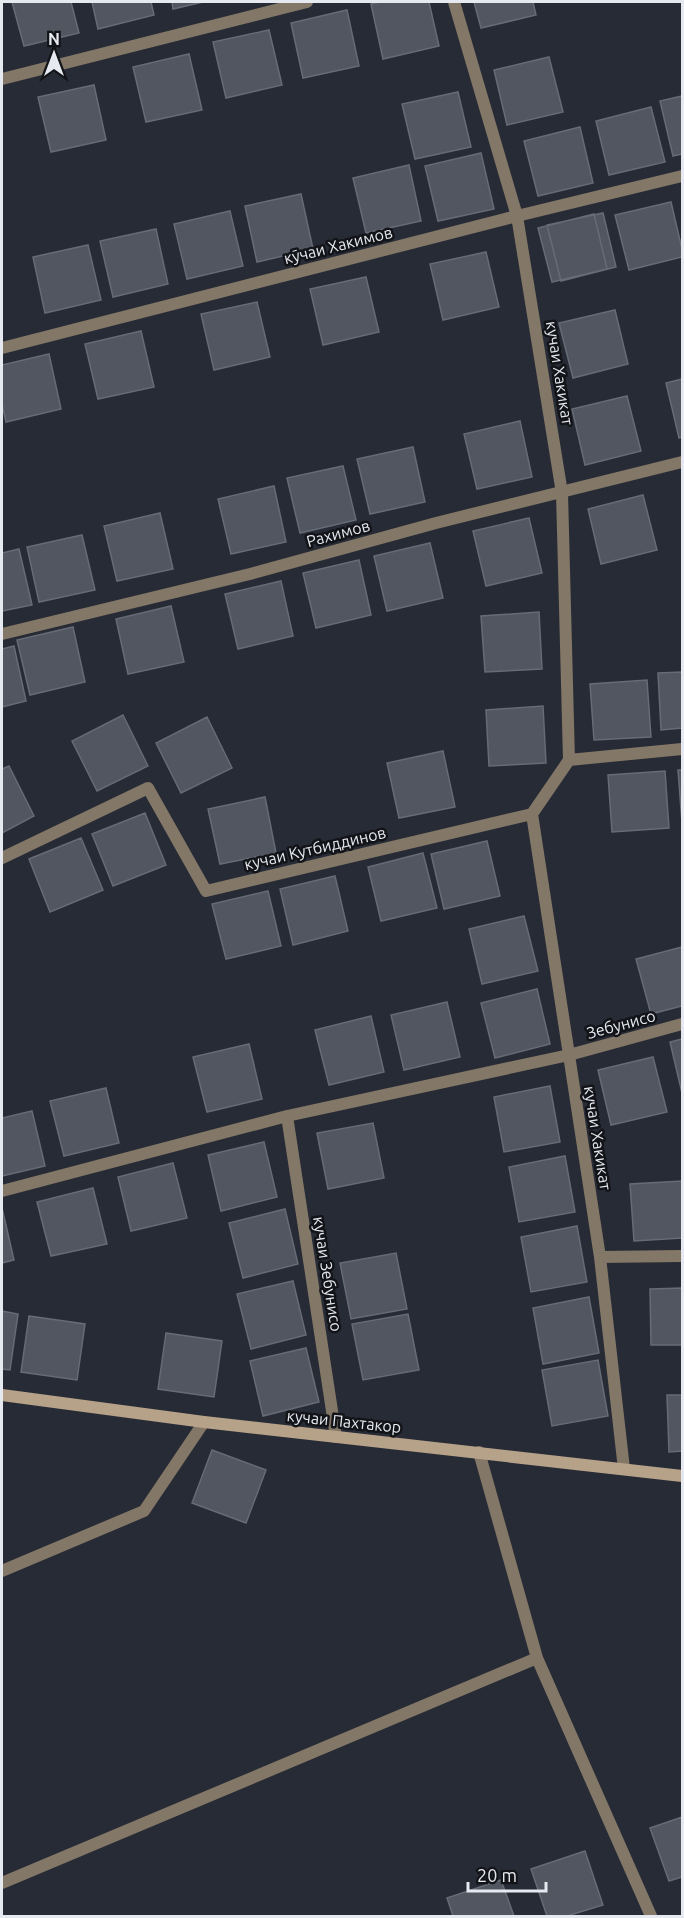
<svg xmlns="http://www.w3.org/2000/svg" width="684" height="1918" viewBox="0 0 684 1918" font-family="Ubuntu,sans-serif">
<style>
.building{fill:#525661;stroke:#666b76;stroke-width:1.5}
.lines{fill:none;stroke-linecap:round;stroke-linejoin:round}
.street{stroke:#837767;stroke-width:12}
.secondary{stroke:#b6a189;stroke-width:12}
.labels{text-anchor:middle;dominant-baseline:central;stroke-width:5;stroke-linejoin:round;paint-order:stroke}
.street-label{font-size:16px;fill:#e6e9f0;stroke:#121418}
</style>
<rect width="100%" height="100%" fill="#272b35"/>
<path class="building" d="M 12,2 L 71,2 L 79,33 L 24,46 Z
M 92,2 L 151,2 L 154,15 L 98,29 Z
M 172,2 L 203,2 L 173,9 Z
M 380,2 L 429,2 L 439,46 L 383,59 L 371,4 Z
M 474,2 L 533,2 L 536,15 L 481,28 Z
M 347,10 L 359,66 L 303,78 L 291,23 Z
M 269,30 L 282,85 L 226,98 L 213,42 Z
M 189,54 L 202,110 L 146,122 L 133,67 Z
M 549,57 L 563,112 L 507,125 L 494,70 Z
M 94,85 L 106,140 L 51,152 L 38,97 Z
M 458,92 L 471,147 L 415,159 L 402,104 Z
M 682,96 L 682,154 L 673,156 L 660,101 Z
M 651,107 L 665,162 L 609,175 L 596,121 Z
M 580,127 L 593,183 L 538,196 L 524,141 Z
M 481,153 L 494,209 L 438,221 L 425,166 Z
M 409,165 L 421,221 L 366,233 L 353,178 Z
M 301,194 L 313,249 L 257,262 L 245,206 Z
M 671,202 L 682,249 L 682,257 L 629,270 L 615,215 Z
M 230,211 L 243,266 L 187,279 L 174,224 Z
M 603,213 L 616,267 L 561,281 L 547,225 Z
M 594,214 L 607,269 L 552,282 L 538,228 Z
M 156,229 L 168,284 L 113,297 L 100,241 Z
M 88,245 L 101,300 L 45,313 L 33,257 Z
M 486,252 L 499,307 L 443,320 L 430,264 Z
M 366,277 L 379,332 L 323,345 L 310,289 Z
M 257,302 L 270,357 L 214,370 L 201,314 Z
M 615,310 L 628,364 L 573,378 L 559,323 Z
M 141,331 L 154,387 L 98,399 L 85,344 Z
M 49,354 L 61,409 L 6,422 L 2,404 L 2,365 Z
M 682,379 L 682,437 L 679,438 L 666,383 Z
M 627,396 L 641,451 L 585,465 L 572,409 Z
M 520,421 L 532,477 L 477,489 L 464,434 Z
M 413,447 L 425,502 L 370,514 L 357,459 Z
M 343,466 L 356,520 L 300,533 L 287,478 Z
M 274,486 L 286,542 L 231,554 L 218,499 Z
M 643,495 L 657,550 L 601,564 L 588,509 Z
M 160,513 L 173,569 L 117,581 L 104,526 Z
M 529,518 L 542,573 L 486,586 L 473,531 Z
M 82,535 L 95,590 L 39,602 L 27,547 Z
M 430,543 L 443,598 L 387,611 L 374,556 Z
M 19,549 L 32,605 L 2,611 L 2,553 Z
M 359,560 L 371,615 L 316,628 L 303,573 Z
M 281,581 L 293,636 L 238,649 L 225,594 Z
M 171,606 L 184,662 L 128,674 L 116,619 Z
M 539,612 L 542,669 L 485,672 L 481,616 Z
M 73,627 L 85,682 L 30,695 L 17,640 Z
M 14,646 L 26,701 L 2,707 L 2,649 Z
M 682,672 L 682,728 L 661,730 L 658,673 Z
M 647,680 L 651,737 L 594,740 L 590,684 Z
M 543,706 L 546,763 L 489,766 L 486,710 Z
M 123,715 L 148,766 L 97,791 L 72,741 Z
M 207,717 L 232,768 L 181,793 L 156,743 Z
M 443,751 L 455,807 L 399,818 L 387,763 Z
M 9,766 L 34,816 L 2,833 L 2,769 Z
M 678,770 L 682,770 L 682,823 Z
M 665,771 L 669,828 L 612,832 L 608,775 Z
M 265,797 L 276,853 L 220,864 L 208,809 Z
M 145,813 L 166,865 L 113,886 L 92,834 Z
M 81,838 L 103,890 L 50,912 L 29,859 Z
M 487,841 L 500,896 L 444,909 L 431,854 Z
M 423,853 L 437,908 L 381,921 L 368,867 Z
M 335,876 L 348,931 L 293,945 L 280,889 Z
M 268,891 L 281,946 L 226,959 L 212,904 Z
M 524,916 L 538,971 L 482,984 L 469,929 Z
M 682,947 L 682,1006 L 651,1014 L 636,959 Z
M 537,989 L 550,1044 L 495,1058 L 481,1003 Z
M 447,1002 L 460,1057 L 404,1070 L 391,1015 Z
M 371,1016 L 384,1072 L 329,1085 L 315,1030 Z
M 682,1039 L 682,1093 L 670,1042 Z
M 249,1044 L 262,1099 L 207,1112 L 193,1057 Z
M 653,1057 L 667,1112 L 611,1125 L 598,1070 Z
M 550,1086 L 560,1142 L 504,1152 L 494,1097 Z
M 106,1088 L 119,1143 L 64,1156 L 50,1101 Z
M 32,1111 L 45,1166 L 2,1176 L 2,1118 Z
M 373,1123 L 384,1178 L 328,1189 L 317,1133 Z
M 264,1142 L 277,1197 L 221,1211 L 208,1155 Z
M 565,1156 L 575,1212 L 519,1222 L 509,1167 Z
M 173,1163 L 187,1218 L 131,1231 L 118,1177 Z
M 682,1181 L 682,1238 L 634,1241 L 630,1184 Z
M 93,1188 L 107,1244 L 51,1256 L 37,1202 Z
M 2,1208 L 14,1260 L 2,1263 Z
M 285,1209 L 298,1264 L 243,1278 L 229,1223 Z
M 577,1226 L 587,1282 L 531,1292 L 521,1237 Z
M 396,1253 L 407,1309 L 351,1319 L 340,1263 Z
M 293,1281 L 306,1335 L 251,1349 L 237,1294 Z
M 682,1288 L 682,1345 L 651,1345 L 650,1289 Z
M 589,1297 L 599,1353 L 543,1364 L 533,1308 Z
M 2,1311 L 18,1314 L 10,1370 L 2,1369 Z
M 408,1314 L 419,1370 L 363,1380 L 352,1324 Z
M 29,1316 L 85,1324 L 77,1380 L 21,1372 Z
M 166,1333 L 222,1341 L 214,1397 L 158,1389 Z
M 306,1348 L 319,1402 L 263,1416 L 250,1361 Z
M 598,1360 L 608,1416 L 552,1426 L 542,1370 Z
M 667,1395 L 682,1395 L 682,1451 L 669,1452 Z
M 212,1450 L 266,1470 L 246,1523 L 192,1503 Z
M 682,1817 L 682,1877 L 669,1881 L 650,1828 Z
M 585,1851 L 603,1905 L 567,1916 L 547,1916 L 531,1869 Z
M 501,1880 L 514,1916 L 453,1916 L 447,1898 Z"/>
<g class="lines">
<path class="street" d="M 454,2 L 517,216 L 562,493 L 569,760
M 2,79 L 307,2
M 2,348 L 517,216 L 682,176
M 2,634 L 250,574 L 436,523 L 682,462
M 532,814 L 600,1257 L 624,1469
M 2,858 L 148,788 L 206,891 L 532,814 L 569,760 L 682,749
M 287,1116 L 336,1437
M 2,1191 L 287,1116 L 569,1055 L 682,1024
M 600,1257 L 682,1256
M 479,1452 L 537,1658 L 651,1916
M 2,1571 L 144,1511 L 204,1422
M 2,1883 L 537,1658"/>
<path class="secondary" d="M 2,1395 L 204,1422 L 682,1476"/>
</g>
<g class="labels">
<g class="street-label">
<text transform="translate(338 245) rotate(-14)">кӯчаи Хакимов</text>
<text transform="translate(560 373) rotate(81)">кучаи Хакикат</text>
<text transform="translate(338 533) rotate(-15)">Рахимов</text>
<text transform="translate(315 848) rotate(-13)">кучаи Кутбиддинов</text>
<text transform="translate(621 1024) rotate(-15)">Зебунисо</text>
<text transform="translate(598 1138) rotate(81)">кучаи Хакикат</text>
<text transform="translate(328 1274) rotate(81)">кучаи Зебунисо</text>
<text transform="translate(344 1421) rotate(6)">кучаи Пахтакор</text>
</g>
</g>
<rect width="684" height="1918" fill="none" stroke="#e6e9f0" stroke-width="6"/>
<g transform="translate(54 54)" stroke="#121418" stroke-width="4.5" paint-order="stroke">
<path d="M0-4.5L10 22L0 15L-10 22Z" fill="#e6e9f0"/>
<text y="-9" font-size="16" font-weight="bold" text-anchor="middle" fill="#e6e9f0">N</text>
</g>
<path d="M468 1882v9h78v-9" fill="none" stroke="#e6e9f0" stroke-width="3"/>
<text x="477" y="1882" font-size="18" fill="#e6e9f0" stroke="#121418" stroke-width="4.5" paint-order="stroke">20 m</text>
</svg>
